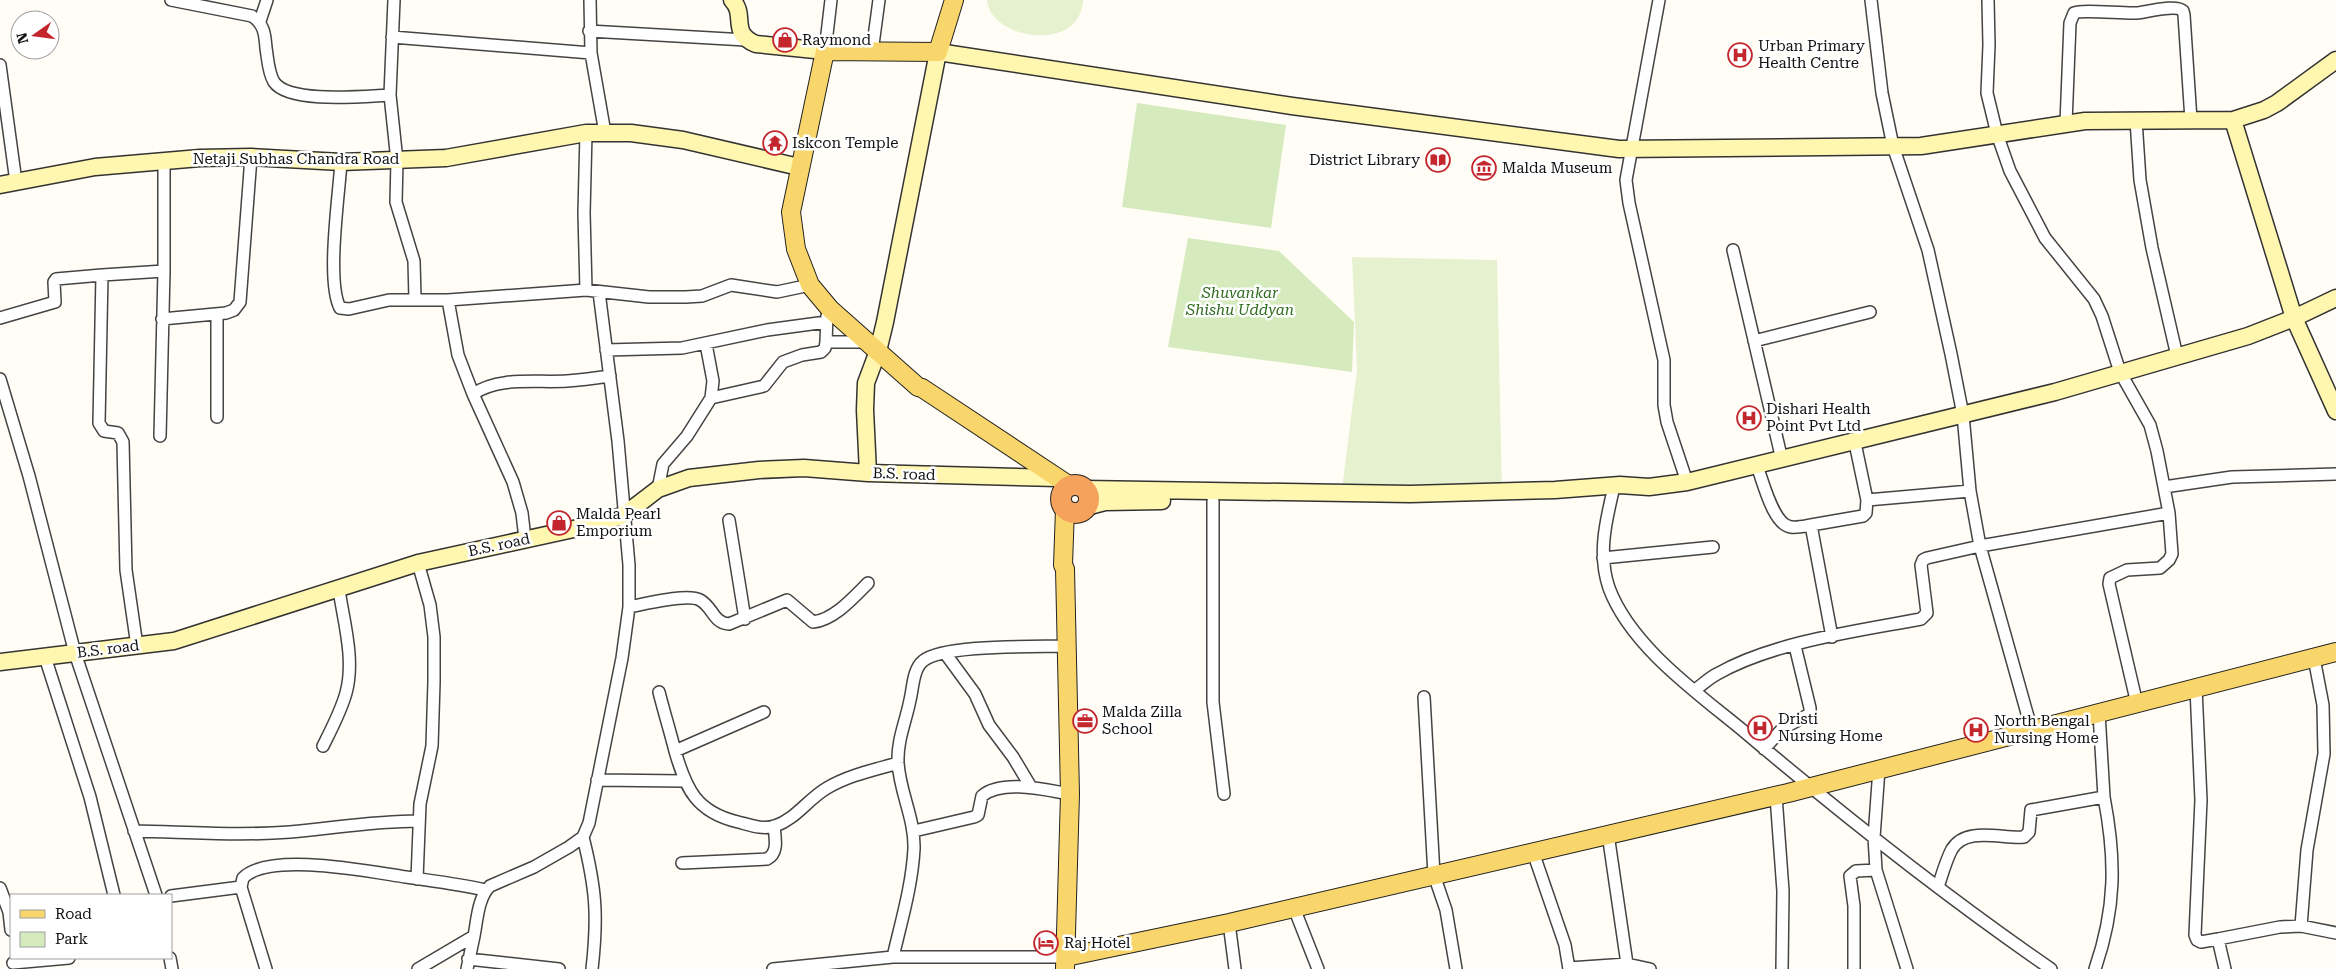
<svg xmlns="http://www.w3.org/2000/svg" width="2336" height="969" viewBox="0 0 2336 969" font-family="'Roboto Serif',serif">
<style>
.green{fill:#d5ebbd}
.pitch{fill:#e6f2cf}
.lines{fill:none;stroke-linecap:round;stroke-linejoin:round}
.street-casing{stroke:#444;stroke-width:14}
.secondary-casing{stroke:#333;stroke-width:19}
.primary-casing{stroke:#222;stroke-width:20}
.highway-casing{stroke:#222;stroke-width:22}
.street{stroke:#fff;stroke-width:11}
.secondary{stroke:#fff6b0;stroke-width:16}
.primary{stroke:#f9d66b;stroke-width:18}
.highway{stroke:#f5a25d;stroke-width:20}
.labels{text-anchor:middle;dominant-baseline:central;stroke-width:5;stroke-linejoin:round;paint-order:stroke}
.poi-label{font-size:15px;fill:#111;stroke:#fff;text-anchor:start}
.street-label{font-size:15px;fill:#111;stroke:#fff}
.park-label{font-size:15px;font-style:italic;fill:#2f6b1f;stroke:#fff}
</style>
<rect width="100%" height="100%" fill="#fffdf5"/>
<path class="green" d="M 1137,103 L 1286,125 L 1271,228 L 1122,207 Z
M 1188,238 L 1279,251 L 1354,322 L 1352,372 L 1168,347 Z"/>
<path class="pitch" d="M 987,0 L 1083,0 C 1081,54 990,40 987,0 Z
M 1352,257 L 1497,260 L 1502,495 L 1342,489 L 1357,370 Z"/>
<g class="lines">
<g class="street-casing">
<path id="street" d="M 171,0 L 252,16 C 264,24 265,34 266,48 C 268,60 268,72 274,82 C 289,104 365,96 390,95 L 397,161 L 396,202 L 414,261 L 415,299
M 590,0 L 591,53 L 605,133
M 1659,0 L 1626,180 L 1629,203 L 1664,360 L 1664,405 L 1667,422 L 1687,482
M 1871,0 L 1882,93 L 1893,146 L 1928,250 L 1951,354 L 1963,415 L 1970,491 L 1980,546 L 2032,731
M 1988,0 L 1989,45 L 1987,93 L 1997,134 L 2010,171 L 2045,238 L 2094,299 L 2102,316 L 2120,372 L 2150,425 L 2157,451 L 2169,513 L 2172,554 L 2169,560 L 2160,568 L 2127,570 L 2110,578 L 2109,584 L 2137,704
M 260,21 L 267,0
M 589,31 L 746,40
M 392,37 L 591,53
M 825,51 L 831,0
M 872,52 L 879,0
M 0,65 L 16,182
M 390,95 L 394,0
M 2136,120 L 2140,180 L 2152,248 L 2177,356
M 2066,123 L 2070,23 L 2074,13 C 2083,9 2123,14 2137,13 C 2147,12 2176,4 2183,11 L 2184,15 L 2191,120
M 341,162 C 339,195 326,281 340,308 L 349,309 L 389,300 L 448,300 L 586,290 L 649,297 L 686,297 L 702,296 L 731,285 L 777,292 L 810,285
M 1733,250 L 1782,460
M 586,290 L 584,213 L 586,133
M 448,300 L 458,355 L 473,394 L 513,482 L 522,513 L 525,539
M 0,318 L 55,302 L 54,282 L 56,279 L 102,275
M 162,319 L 226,313 L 234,310 L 240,302 L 251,157
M 1754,341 L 1870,312
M 826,342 L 867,342
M 606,350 L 682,348 L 767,330 L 826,322
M 0,379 L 29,476 L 75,653 L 156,895
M 473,394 C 500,376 536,383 567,381 C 581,380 596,378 610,376
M 711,398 L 764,386 L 783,362 L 802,355 L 821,352 L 825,348 L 826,342 L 827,316
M 217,417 L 217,314
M 160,436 L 164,271
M 1757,466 C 1763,481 1773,525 1791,527 C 1797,528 1805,526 1811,525 L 1832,637
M 2164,487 L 2232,477 L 2336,474
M 658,489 L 663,464 L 687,436 L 711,398 L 713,381 L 706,344
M 1613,491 C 1605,524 1598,556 1609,588 C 1631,647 1699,694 1746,733 C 1844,816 1945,896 2051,969
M 1867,500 L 1970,491
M 1213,501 L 1213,702 L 1224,794
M 729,520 L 745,619
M 1811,525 L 1863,516 L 1866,513 L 1867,500 L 1855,443
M 1603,558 L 1713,547
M 629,607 C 645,604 687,593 700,600 C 713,607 713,623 729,624 L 787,600 L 813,622 C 834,620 854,597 868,583
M 137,646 L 126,570 L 123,442 L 118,433 L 104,431 L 99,423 L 102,275 L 164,271 L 164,161
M 945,653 L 975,694 L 989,725 L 1013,757 L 1031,787
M 45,657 L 90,797 L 114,895
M 2196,688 L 2201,800 L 2195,935 L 2197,940 L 2201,942 L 2218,939
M 1695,690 C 1702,685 1709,678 1717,674 C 1773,642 1857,631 1921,619 L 1927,613 L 1921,565 L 1923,560 L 1927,558 L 1980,546 L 2169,513
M 659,692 C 664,712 670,731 675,751 C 686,789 696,812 738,822 C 750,825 763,830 775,826 C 796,819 808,799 827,788 C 849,775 874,770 898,763
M 1424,697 L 1434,875 L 1446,910 L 1456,969
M 2099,713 L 2104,797
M 323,746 C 332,728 341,711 346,693 C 355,660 344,623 339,590
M 1764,749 L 1783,728 L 1810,714 L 1810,708 L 1795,646
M 675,751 L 764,712
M 1879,769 L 1874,837 L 1876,870 L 1907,969
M 597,780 L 684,781
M 1776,796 L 1783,891 L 1782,969
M 134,831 C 186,832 239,836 290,832 C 335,828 373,821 419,821
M 914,831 L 974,817 L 978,815 L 982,796 C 1002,779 1046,790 1070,794
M 1608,834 L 1627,964 L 1650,969
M 583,837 C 596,889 598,916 592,969
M 1533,852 L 1565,945 L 1569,969
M 682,863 L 767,859 C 779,853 775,838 774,826
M 417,879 L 420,804 L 432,746 L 434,682 L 434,637 L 430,605 L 418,563
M 241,887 L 266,969
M 1938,887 C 1942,875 1946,860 1952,849 C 1966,826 2002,839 2024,837 L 2029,832 L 2031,810 L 2104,797 C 2116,860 2116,908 2095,969
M 0,888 L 9,912 L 11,930
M 171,896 L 241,887 L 243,878 C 269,851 371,872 406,877 C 433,881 459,884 485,890
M 1294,908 L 1318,969
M 1229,923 L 1235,969
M 2301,926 L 2307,850 L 2324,754 L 2323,705 L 2314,658
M 893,957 C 901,922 912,886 914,849 C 915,819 900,793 898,763 C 897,740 906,721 910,700 C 913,688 913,669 923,661 C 943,644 1038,647 1066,646
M 170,958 L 172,969
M 468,959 L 559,969
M 13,963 L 69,958
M 1569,968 L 1627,964
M 418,969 L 474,936 C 477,921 478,897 490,886 L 534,867 L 569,847 L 583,837 L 589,823 L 622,658 L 629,607 L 629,565 L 618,441 L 599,292
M 467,969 L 474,936
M 773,969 L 893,957 L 1066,957
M 1854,969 L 1854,906 L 1850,876 L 1856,871 L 1876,870
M 2225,969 L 2218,939 L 2280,927 L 2301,926 L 2336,933"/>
</g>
<g class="secondary-casing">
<path id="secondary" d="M 732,0 C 747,15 729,33 756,44 L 825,51
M 2233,120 L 2294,318 L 2336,411
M 0,185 L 95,167 L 200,158 L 251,157 L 341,162 L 446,158 L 586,133 L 631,133 L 683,140 L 799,167
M 868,473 L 865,410 L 866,383 L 878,351 L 885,322 L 938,52 L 1292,106 L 1619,149 L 1921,146 L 2085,121 L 2233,120 L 2264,110 L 2277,103 L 2336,60
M 1085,489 L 1410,494 L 1555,490 L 1620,485 L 1649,487 L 1687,482 L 2055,392 L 2248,336 L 2294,318 L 2336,298
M 1086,507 L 1105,502 L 1162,501
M 0,662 L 174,641 L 418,563 L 601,523 L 624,515 L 658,489 L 689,478 L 759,470 L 804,468 L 868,473 L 1058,478"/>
</g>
<g class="primary-casing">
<path id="primary" d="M 954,0 L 938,52 L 825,51 L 791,212 L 796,249 L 810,285 L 830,309 L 918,387 L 922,388 L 1070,486
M 1066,957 L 1229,923 L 1788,793 L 2336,652
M 1065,968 L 1070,794 L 1065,569 L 1063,565 L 1065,509"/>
</g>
<g class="highway-casing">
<path id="highway" d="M1061 499a14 14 0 1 1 28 0a14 14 0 1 1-28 0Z"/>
</g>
<use href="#street" class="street"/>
<use href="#secondary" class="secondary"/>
<use href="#primary" class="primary"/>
<use href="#highway" class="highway"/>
</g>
<defs>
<g id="shop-ring" transform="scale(1.25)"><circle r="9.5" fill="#fff" stroke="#c4262e" stroke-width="1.5"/><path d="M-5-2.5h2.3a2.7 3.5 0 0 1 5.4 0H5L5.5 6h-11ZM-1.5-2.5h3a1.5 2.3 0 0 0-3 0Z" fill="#c4262e"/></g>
<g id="hospital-ring" transform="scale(1.25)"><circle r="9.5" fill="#fff" stroke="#c4262e" stroke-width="1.5"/><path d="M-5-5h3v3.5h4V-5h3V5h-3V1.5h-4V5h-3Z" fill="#c4262e"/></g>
<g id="temple-ring" transform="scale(1.25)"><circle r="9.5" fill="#fff" stroke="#c4262e" stroke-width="1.5"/><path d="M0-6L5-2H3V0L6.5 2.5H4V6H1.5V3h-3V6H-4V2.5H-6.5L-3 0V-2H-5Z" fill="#c4262e"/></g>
<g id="library-ring" transform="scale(1.25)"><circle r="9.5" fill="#fff" stroke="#c4262e" stroke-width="1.5"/><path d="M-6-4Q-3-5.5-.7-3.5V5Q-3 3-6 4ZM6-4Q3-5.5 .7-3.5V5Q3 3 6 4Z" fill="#c4262e"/></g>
<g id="museum-ring" transform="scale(1.25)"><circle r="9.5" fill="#fff" stroke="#c4262e" stroke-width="1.5"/><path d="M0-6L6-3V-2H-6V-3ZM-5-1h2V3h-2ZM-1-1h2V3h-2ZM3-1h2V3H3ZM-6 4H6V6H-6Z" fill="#c4262e"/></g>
<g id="office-ring" transform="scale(1.25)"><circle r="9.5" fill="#fff" stroke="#c4262e" stroke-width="1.5"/><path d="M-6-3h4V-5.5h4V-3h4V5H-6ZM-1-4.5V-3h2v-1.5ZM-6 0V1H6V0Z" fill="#c4262e"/></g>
<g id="hotel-ring" transform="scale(1.25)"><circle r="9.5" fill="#fff" stroke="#c4262e" stroke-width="1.5"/><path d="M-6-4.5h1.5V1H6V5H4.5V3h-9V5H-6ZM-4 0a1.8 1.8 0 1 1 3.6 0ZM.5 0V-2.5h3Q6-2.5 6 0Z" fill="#c4262e"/></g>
</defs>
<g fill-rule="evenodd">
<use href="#shop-ring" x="785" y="40"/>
<use href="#hospital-ring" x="1740" y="55"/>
<use href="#temple-ring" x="775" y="143"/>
<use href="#library-ring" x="1438" y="160"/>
<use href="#museum-ring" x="1484" y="168"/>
<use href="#hospital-ring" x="1749" y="418"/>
<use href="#shop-ring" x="559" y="523"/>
<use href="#office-ring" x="1085" y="721"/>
<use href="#hospital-ring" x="1760" y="728"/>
<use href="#hospital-ring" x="1976" y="730"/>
<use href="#hotel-ring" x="1046" y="943"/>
</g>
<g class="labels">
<g class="poi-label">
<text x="802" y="40">Raymond</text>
<text x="1758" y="46">Urban Primary<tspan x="1758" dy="17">Health Centre</tspan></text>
<text x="792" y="143">Iskcon Temple</text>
<text x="1420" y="160" text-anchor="end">District Library</text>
<text x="1502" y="168">Malda Museum</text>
<text x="1766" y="409">Dishari Health<tspan x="1766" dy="17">Point Pvt Ltd</tspan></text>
<text x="576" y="514">Malda Pearl<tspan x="576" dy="17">Emporium</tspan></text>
<text x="1102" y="712">Malda Zilla<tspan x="1102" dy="17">School</tspan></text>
<text x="1778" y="719">Dristi<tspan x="1778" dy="17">Nursing Home</tspan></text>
<text x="1994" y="721">North Bengal<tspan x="1994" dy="17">Nursing Home</tspan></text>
<text x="1064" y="943">Raj Hotel</text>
</g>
<g class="street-label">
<text x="296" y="159">Netaji Subhas Chandra Road</text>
<text transform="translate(904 474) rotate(2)">B.S. road</text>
<text transform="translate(499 545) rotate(-12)">B.S. road</text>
<text transform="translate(108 649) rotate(-7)">B.S. road</text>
</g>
<g class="park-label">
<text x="1240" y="293">Shuvankar<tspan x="1240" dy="17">Shishu Uddyan</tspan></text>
</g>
</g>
<rect x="10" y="894" width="162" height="65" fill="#ffffff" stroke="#a0a0a0"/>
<rect x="20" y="910" width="25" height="8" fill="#f9d66b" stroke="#a0a0a0"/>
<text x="55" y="919" font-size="15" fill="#111111">Road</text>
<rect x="20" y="932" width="25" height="15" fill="#d5ebbd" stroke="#a0a0a0"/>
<text x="55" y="944" font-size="15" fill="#111111">Park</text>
<g transform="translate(35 35) rotate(256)"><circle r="24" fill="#ffffff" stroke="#a0a0a0"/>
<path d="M0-4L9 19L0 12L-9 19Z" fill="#c4262e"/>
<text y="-8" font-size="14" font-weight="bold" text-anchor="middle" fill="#111111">N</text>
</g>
</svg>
